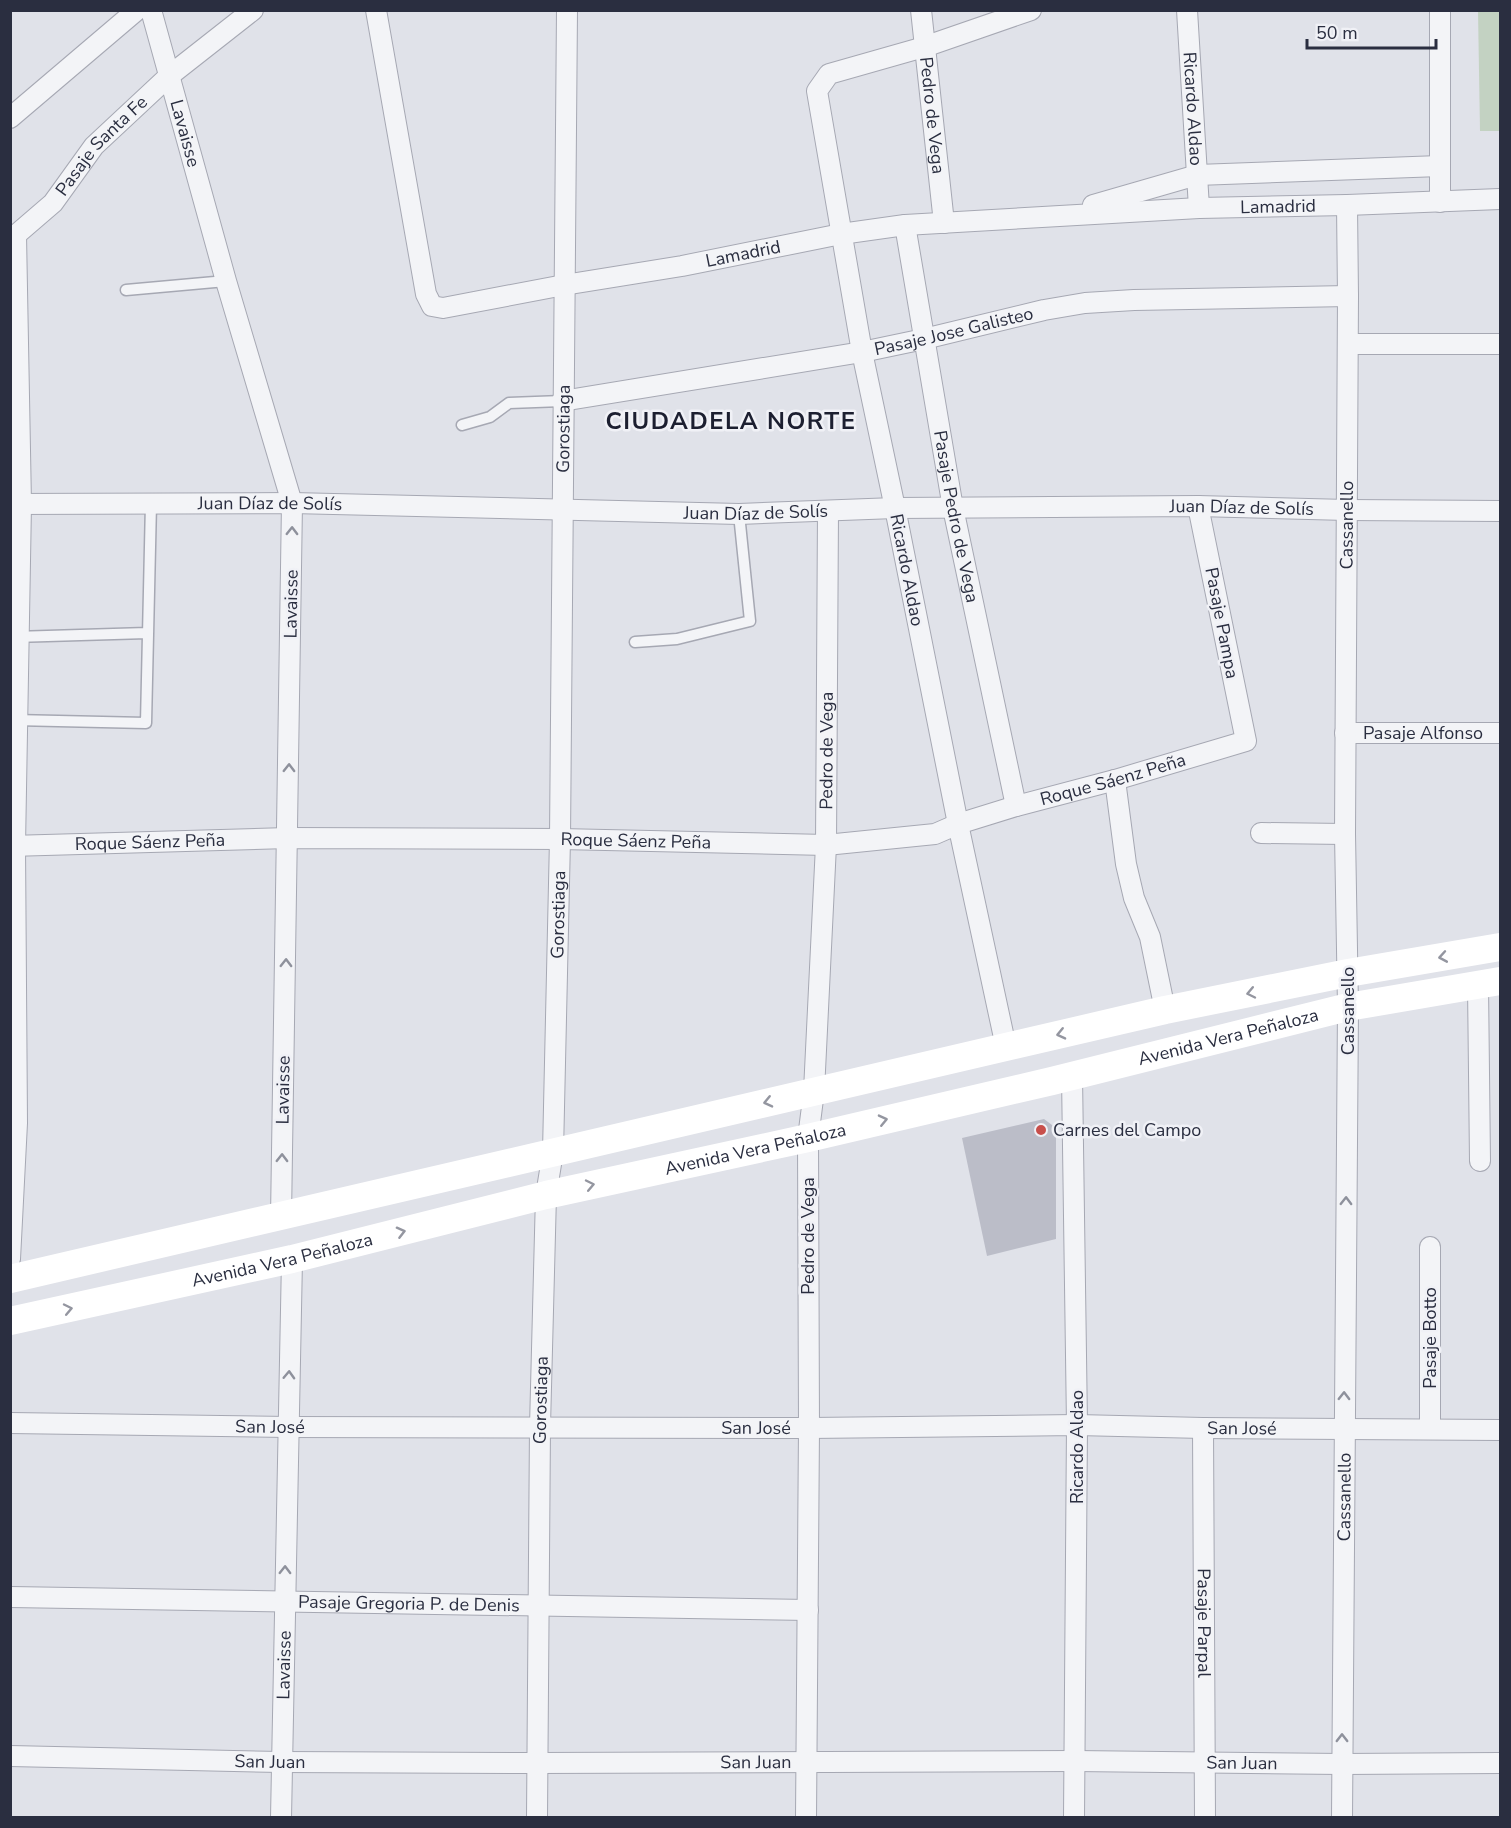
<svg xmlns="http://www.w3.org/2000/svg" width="1511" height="1828" viewBox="0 0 1511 1828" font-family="'Nunito Sans',sans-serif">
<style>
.green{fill:#c3d2c2}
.building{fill:#bbbdc8}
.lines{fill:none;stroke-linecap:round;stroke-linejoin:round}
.service-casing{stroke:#a6a8b3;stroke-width:13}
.minor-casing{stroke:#a6a8b3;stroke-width:22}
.service{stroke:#f3f4f7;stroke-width:10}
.minor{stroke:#f3f4f7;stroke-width:20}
.secondary{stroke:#fff;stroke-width:28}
.oneway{stroke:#8e919c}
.oneway2{stroke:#9496a0}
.poi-dot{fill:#c84f4b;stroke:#f0f1f6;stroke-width:2}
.labels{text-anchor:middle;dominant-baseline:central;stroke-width:5;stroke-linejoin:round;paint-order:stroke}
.street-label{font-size:18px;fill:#2a2e40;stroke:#f0f1f6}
.poi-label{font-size:18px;fill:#2a2e40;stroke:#f0f1f6;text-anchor:start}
.district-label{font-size:24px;font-weight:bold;letter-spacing:1.5px;fill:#1c1f30;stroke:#f0f1f6}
</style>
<rect width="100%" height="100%" fill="#e0e2e9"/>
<path class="green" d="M 1478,11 L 1500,11 L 1500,131 L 1480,131 Z"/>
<path class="building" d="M 1044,1119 L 1056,1128 L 1056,1239 L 987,1256 L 962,1138 Z"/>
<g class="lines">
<g class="service-casing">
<path id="service" d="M 126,290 L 226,281
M 462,425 L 490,417 L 509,403 L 562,401
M 14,637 L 147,633
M 635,642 L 677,639 L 750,621 L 739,514
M 14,720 L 146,723 L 151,503"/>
</g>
<g class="minor-casing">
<g id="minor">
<path id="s1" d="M 151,10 L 226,281 L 292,503 L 281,1217"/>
<path id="s2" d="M 376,10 L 426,294 L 432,306 L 443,308 L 564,285 L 682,266 L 841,234 L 905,225 L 1199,208 L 1347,205 L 1500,199"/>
<path id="s3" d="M 921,10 L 944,223"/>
<path id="s4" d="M 1187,10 L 1199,208"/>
<path d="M 10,118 L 137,10"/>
<path d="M 1440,202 L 1440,10"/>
<path d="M 1093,205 L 1197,175 L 1440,166"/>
<path id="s5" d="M 905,225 L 953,508 L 1016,806"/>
<path id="s6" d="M 10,240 L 53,203 L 94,146 L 169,76 L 253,10"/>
<path d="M 1348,344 L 1500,344"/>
<path id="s7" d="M 562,401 L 862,352 L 924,339 L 1044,310 L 1085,303 L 1134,300 L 1348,296"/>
<path id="s8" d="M 10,504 L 292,503 L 739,514 L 895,508 L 1198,506 L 1347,510 L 1500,511"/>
<path id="s9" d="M 1345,733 L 1500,733"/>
<path d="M 1115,780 L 1126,864 L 1134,898 L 1150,937 L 1165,1010"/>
<path d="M 1261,833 L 1345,834"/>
<path id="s10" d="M 10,846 L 288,838 L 560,839 L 826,845 L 935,834 L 958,824 L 1016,806 L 1115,780 L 1246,741 L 1198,506"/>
<path d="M 1478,985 L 1480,1161"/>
<path d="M 1006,1047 L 958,824 L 895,508 L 862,352 L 817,91 L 829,74 L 924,47 L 1031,10"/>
<path d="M 1072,1076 L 1077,1425 L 1074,1818"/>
<path d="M 1430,1247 L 1430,1429"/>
<path d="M 10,1259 L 17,1123 L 15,846 L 21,504 L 16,235"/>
<path id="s11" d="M 10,1423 L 288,1427 L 809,1428 L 1077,1425 L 1203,1428 L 1500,1430"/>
<path id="s12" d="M 1203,1428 L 1205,1818"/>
<path id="s13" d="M 10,1597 L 808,1610"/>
<path id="s14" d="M 10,1756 L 281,1762 L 537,1763 L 1075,1761 L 1342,1764 L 1500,1763"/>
<path id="s15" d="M 281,1818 L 292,1259"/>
<path id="s16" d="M 537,1818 L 540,1426 L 546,1195 L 553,1152 L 560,839 L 567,10"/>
<path id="s17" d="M 806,1818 L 809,1428 L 808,1138 L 814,1091 L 826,845 L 828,511"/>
<path id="s18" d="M 1342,1818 L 1348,1007 L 1345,834 L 1348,296 L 1347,205"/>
</g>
</g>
<use href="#service" class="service"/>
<use href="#minor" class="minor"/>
<g class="secondary">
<path d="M 10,1279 L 1165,1010 L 1348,973 L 1500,947"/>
<path id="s19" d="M 10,1321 L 292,1259 L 546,1195 L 808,1138 L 1052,1081 L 1348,1007 L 1500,981"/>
</g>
</g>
<defs><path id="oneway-chevron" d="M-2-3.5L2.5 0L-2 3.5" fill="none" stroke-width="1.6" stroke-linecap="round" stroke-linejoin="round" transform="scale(1.5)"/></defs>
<g class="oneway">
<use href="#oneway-chevron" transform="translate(292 531) rotate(-89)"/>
<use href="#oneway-chevron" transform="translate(289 768) rotate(-89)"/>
<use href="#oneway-chevron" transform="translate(286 963) rotate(-89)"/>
<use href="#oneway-chevron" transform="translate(282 1158) rotate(-89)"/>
<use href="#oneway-chevron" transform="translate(1346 1201) rotate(-89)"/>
<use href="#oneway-chevron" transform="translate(289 1375) rotate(-88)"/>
<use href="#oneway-chevron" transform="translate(1344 1396) rotate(-89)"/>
<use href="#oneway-chevron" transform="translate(285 1570) rotate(-89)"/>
<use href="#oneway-chevron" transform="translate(1342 1738) rotate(-90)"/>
</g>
<g class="oneway2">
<use href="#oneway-chevron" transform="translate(1443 957) rotate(170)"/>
<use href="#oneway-chevron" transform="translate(1251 993) rotate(168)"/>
<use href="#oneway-chevron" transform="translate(1061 1034) rotate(167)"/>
<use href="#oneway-chevron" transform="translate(768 1102) rotate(167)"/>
<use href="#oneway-chevron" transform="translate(883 1120) rotate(-13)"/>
<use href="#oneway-chevron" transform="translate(590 1185) rotate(-12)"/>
<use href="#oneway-chevron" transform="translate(401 1232) rotate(-14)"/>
<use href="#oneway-chevron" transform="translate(68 1309) rotate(-12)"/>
</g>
<circle class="poi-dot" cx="1041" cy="1130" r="6"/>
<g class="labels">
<g class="street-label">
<text stroke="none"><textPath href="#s4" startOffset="99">Ricardo Aldao</textPath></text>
<text stroke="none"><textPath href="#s3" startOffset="106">Pedro de Vega</textPath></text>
<text stroke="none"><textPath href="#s1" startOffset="128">Lavaisse</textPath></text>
<text stroke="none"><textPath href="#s6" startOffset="132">Pasaje Santa Fe</textPath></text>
<text stroke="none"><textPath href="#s2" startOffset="1156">Lamadrid</textPath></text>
<text stroke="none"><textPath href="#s2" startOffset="618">Lamadrid</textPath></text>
<text stroke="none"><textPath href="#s7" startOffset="398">Pasaje Jose Galisteo</textPath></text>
<text stroke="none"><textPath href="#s16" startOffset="1390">Gorostiaga</textPath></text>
<text stroke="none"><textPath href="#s8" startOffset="260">Juan Díaz de Solís</textPath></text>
<text stroke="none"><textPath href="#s8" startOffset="1232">Juan Díaz de Solís</textPath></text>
<text stroke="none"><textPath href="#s8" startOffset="746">Juan Díaz de Solís</textPath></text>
<text stroke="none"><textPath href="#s5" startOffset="296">Pasaje Pedro de Vega</textPath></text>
<text stroke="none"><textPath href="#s18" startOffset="1293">Cassanello</textPath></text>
<text transform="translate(907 570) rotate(79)">Ricardo Aldao</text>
<text transform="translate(291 604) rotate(-89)">Lavaisse</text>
<text transform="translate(1222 623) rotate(79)">Pasaje Pampa</text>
<text stroke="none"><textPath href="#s9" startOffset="78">Pasaje Alfonso</textPath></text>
<text stroke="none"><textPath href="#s17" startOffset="1068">Pedro de Vega</textPath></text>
<text stroke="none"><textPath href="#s10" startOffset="1112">Roque Sáenz Peña</textPath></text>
<text stroke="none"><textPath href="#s10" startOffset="626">Roque Sáenz Peña</textPath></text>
<text stroke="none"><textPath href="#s10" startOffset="140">Roque Sáenz Peña</textPath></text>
<text stroke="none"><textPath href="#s16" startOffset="904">Gorostiaga</textPath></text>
<text transform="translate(1348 1011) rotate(-90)">Cassanello</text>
<text stroke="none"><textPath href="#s19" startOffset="1251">Avenida Vera Peñaloza</textPath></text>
<text transform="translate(283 1090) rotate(-89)">Lavaisse</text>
<text stroke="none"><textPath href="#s19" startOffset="765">Avenida Vera Peñaloza</textPath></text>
<text transform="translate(808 1236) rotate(-90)">Pedro de Vega</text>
<text stroke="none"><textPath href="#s19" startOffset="279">Avenida Vera Peñaloza</textPath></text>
<text transform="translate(1430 1338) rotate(-90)">Pasaje Botto</text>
<text stroke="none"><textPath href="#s16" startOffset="418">Gorostiaga</textPath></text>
<text stroke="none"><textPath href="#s11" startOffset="260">San José</textPath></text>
<text stroke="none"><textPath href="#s11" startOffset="746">San José</textPath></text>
<text stroke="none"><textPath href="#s11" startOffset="1232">San José</textPath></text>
<text transform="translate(1077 1447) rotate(-90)">Ricardo Aldao</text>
<text stroke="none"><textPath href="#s18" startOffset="321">Cassanello</textPath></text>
<text stroke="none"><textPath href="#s13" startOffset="399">Pasaje Gregoria P. de Denis</textPath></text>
<text stroke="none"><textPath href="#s12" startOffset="195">Pasaje Parpal</textPath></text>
<text stroke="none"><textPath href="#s15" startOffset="153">Lavaisse</textPath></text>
<text stroke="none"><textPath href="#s14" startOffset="260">San Juan</textPath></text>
<text stroke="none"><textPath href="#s14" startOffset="746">San Juan</textPath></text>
<text stroke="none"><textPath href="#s14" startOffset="1232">San Juan</textPath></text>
</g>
<g class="poi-label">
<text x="1053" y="1130">Carnes del Campo</text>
</g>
<g class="district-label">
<text x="731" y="421">CIUDADELA NORTE</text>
</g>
</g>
<rect width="1511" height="1828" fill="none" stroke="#2a2e40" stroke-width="24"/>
<path d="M1307 39v9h129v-9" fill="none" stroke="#2a2e40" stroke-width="3"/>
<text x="1316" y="39" font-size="18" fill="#2a2e40" stroke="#f0f1f6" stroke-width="4.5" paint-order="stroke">50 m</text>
</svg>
